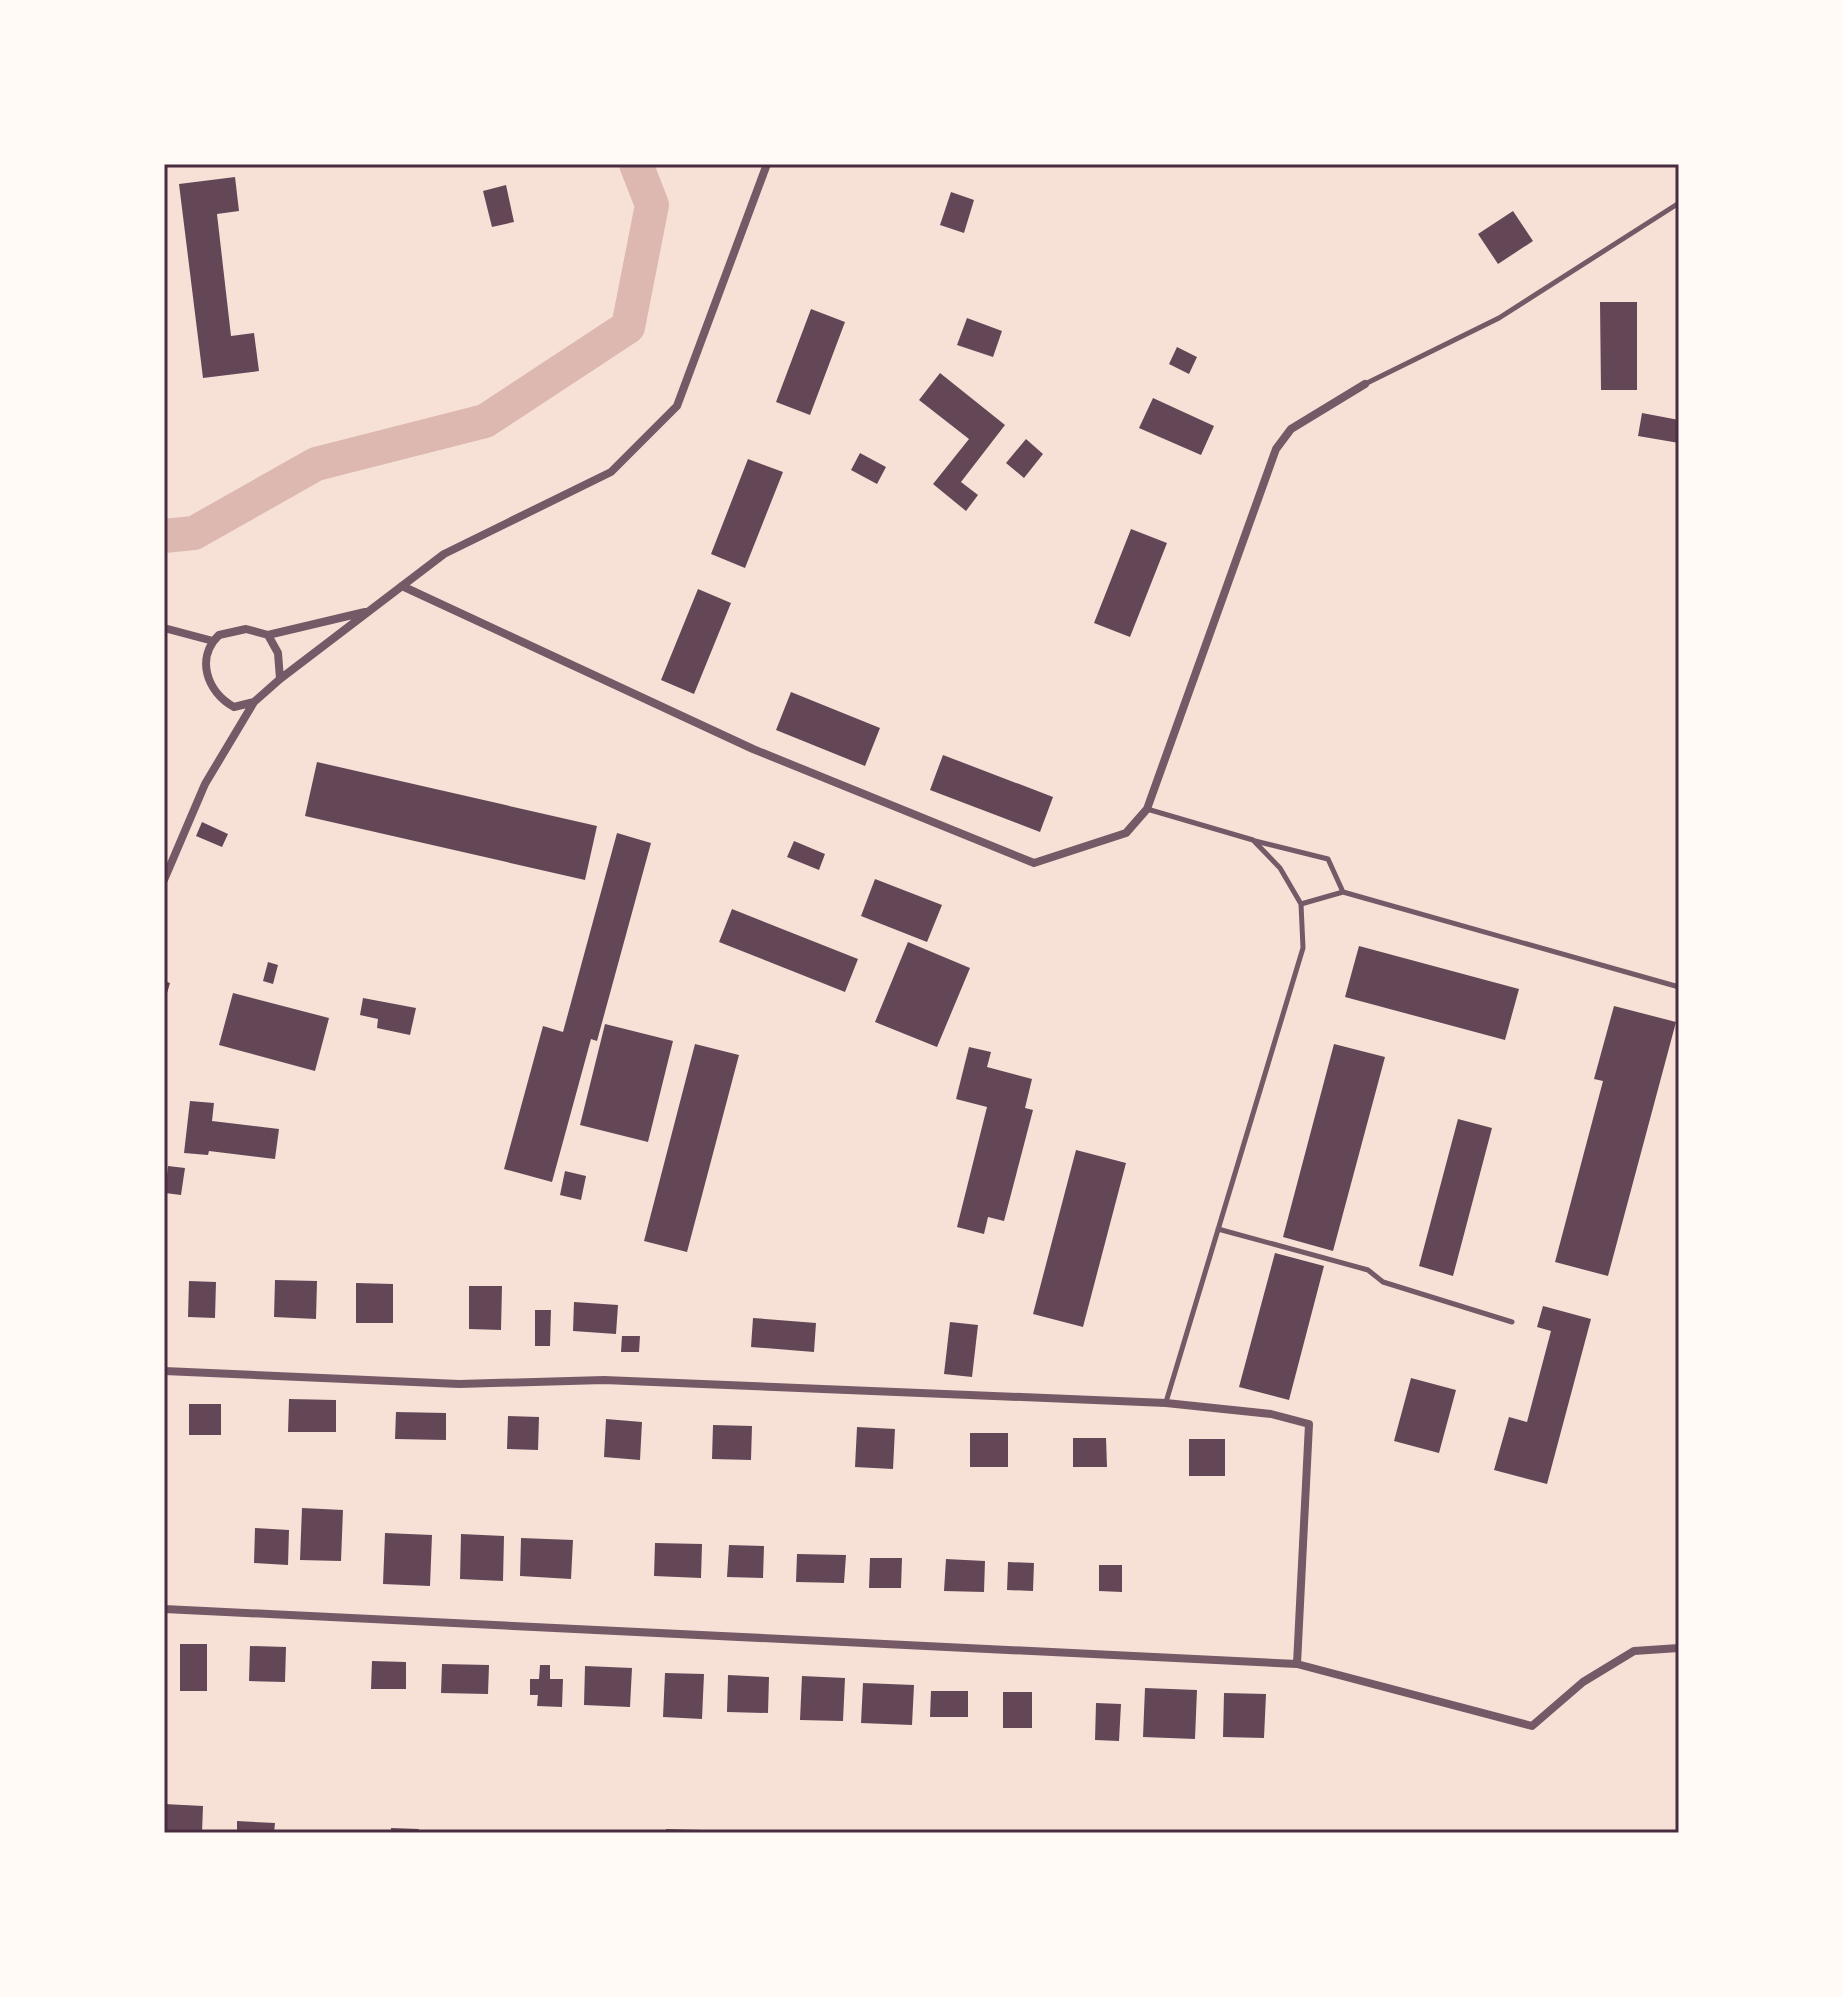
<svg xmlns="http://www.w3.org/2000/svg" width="1843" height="1997" viewBox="0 0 1843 1997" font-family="'Noto Sans',sans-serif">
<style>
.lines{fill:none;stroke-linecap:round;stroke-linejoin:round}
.river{stroke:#dcb8b0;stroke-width:34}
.building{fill:#644757}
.service{stroke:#755966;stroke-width:5}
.minor{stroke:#755966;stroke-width:8}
.neatline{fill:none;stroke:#4a2c40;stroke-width:3}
</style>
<rect width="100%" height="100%" fill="#f7e1d7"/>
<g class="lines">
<path class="river" d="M 164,536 L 194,533 L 316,464 L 485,421 L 628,327 L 652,205 L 636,164"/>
</g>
<path class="building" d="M 235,177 L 239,211 L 217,214 L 231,336 L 254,333 L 259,371 L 203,378 L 179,184 Z
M 506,185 L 514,222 L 492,227 L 483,191 Z
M 951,192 L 974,200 L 964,233 L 940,225 Z
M 1513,211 L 1533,241 L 1498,264 L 1478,234 Z
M 1600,302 L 1637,302 L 1637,390 L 1601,390 Z
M 811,309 L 845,322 L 810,415 L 776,402 Z
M 967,318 L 1002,331 L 993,357 L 957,345 Z
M 1177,347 L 1197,357 L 1189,374 L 1169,364 Z
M 940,373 L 1005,425 L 961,482 L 978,495 L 966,511 L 933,484 L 969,439 L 919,400 Z
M 1153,398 L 1214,426 L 1201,455 L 1139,428 Z
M 1642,413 L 1679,420 L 1679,443 L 1638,436 Z
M 1026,439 L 1043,454 L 1024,478 L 1006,463 Z
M 860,453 L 886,467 L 877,484 L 851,470 Z
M 748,459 L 783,472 L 745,568 L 711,554 Z
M 1131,529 L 1167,543 L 1130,637 L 1094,623 Z
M 698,589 L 731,603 L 694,694 L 661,680 Z
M 791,692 L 880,728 L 865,766 L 776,730 Z
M 943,755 L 1053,797 L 1040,832 L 930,790 Z
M 317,762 L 597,826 L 585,880 L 305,816 Z
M 202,822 L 228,834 L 222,847 L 196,836 Z
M 617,833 L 651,843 L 597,1041 L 591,1039 L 552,1182 L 504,1169 L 543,1026 L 563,1032 Z
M 794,841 L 825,854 L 819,870 L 787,857 Z
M 875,879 L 942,905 L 927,942 L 861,916 Z
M 732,909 L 858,959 L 845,992 L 719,942 Z
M 908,942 L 970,968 L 937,1047 L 875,1022 Z
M 1359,946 L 1519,989 L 1505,1040 L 1345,997 Z
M 268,962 L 278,965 L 273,984 L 263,981 Z
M 164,981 L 170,983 L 165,1000 L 164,1000 Z
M 233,993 L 329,1018 L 315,1071 L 219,1045 Z
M 363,998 L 416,1008 L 410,1035 L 377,1028 L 378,1019 L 360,1015 Z
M 1614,1006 L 1676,1022 L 1608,1276 L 1555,1262 L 1603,1081 L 1594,1079 Z
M 605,1024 L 673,1041 L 648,1142 L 580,1125 Z
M 695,1044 L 739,1055 L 687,1252 L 644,1241 Z
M 1334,1044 L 1385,1057 L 1333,1251 L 1283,1237 Z
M 969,1047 L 991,1052 L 987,1067 L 1032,1079 L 1025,1108 L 1033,1110 L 1004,1221 L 988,1217 L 984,1234 L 957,1227 L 987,1107 L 956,1099 Z
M 190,1101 L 214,1103 L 212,1121 L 279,1129 L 275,1159 L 209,1151 L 208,1155 L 184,1153 Z
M 1458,1119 L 1492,1128 L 1453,1276 L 1419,1266 Z
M 1076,1150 L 1126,1163 L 1083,1327 L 1033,1314 Z
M 168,1166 L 185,1168 L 181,1195 L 165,1193 Z
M 565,1171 L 586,1176 L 581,1200 L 560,1195 Z
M 1275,1253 L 1324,1266 L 1289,1400 L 1239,1387 Z
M 275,1280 L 317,1281 L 316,1319 L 274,1317 Z
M 189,1281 L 216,1282 L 215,1318 L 188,1317 Z
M 356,1283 L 393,1284 L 393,1323 L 356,1323 Z
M 469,1286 L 502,1286 L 501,1330 L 469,1329 Z
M 574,1302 L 618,1305 L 616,1334 L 573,1331 Z
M 1543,1306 L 1591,1319 L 1547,1484 L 1494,1470 L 1509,1417 L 1527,1422 L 1551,1331 L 1537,1327 Z
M 535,1310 L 551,1310 L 550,1346 L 535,1346 Z
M 753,1318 L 816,1323 L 814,1352 L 751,1347 Z
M 950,1322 L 978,1325 L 972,1377 L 944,1374 Z
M 622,1336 L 640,1336 L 639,1352 L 621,1352 Z
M 1411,1378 L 1456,1390 L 1439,1453 L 1394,1441 Z
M 289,1399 L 336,1400 L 336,1432 L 288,1432 Z
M 189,1404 L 221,1404 L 221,1435 L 189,1435 Z
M 396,1412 L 446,1413 L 446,1440 L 395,1439 Z
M 508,1416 L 539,1417 L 538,1450 L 507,1449 Z
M 606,1419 L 642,1422 L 640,1460 L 604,1457 Z
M 713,1425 L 752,1426 L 751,1460 L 712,1459 Z
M 857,1427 L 895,1429 L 893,1469 L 855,1467 Z
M 970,1433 L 1008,1433 L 1008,1467 L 970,1467 Z
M 1073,1438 L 1106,1438 L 1107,1467 L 1073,1467 Z
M 1189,1439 L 1225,1439 L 1225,1476 L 1189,1476 Z
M 302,1508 L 343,1510 L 341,1561 L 300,1560 Z
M 255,1528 L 289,1530 L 288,1565 L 254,1563 Z
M 385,1533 L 432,1535 L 430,1586 L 383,1584 Z
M 461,1534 L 504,1536 L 503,1581 L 460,1579 Z
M 521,1538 L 573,1540 L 571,1579 L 520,1576 Z
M 655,1543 L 702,1544 L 701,1578 L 654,1576 Z
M 729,1545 L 764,1546 L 763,1578 L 727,1577 Z
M 797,1554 L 846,1555 L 844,1583 L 796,1582 Z
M 870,1558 L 902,1558 L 901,1588 L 869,1588 Z
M 946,1559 L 985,1561 L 984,1592 L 944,1591 Z
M 1008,1562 L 1034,1563 L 1033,1591 L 1007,1590 Z
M 1099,1565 L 1122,1565 L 1122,1592 L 1099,1591 Z
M 180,1644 L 207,1644 L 207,1691 L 180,1691 Z
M 250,1646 L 286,1647 L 285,1682 L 249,1681 Z
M 372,1661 L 406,1662 L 406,1689 L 371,1689 Z
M 442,1664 L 489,1665 L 488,1694 L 441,1693 Z
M 540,1665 L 550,1665 L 550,1679 L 563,1679 L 562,1707 L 537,1706 L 538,1695 L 530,1695 L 530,1679 L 539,1679 Z
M 585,1666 L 632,1668 L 630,1707 L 584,1705 Z
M 665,1673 L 704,1674 L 702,1719 L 663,1717 Z
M 728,1675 L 769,1677 L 768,1713 L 727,1712 Z
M 802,1676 L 845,1678 L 843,1721 L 800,1720 Z
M 863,1683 L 914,1685 L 912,1725 L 861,1723 Z
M 1145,1688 L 1197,1690 L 1195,1739 L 1143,1737 Z
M 931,1691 L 968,1691 L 968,1717 L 930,1717 Z
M 1003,1692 L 1032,1692 L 1032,1728 L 1003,1728 Z
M 1224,1693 L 1266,1694 L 1264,1738 L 1223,1737 Z
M 1096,1703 L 1121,1704 L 1119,1741 L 1095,1740 Z
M 164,1804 L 203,1806 L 202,1833 L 164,1833 Z
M 237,1821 L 275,1823 L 274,1833 L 237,1833 Z
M 391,1828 L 419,1829 L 418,1833 L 391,1833 Z
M 666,1829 L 702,1830 L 701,1833 L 666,1833 Z"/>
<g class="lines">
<path class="service" d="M 1365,384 L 1499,318 L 1679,203
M 1147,809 L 1253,840 L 1280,868 L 1301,904 L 1303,948 L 1166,1402
M 1255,841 L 1328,859 L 1343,892
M 1301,904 L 1343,892 L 1679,987
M 1218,1229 L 1368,1270 L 1383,1282 L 1512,1322"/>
<path class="minor" d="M 402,586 L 753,749 L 1034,863 L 1126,833 L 1147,809 L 1276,449 L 1291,429 L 1365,384
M 164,628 L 213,641
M 246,629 L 268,635 L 278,653 L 280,679 L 254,702 L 234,707 C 207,692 195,658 219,635 Z
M 268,635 L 365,612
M 280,679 L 444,554 L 611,472 L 677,406 L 767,164
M 164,880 L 205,784 L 254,702
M 164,1371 L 459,1384 L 604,1380 L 1166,1403 L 1271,1414 L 1309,1424 L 1297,1664
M 164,1609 L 1297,1664 L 1532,1726 L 1583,1682 L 1634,1651 L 1679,1648"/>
</g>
<rect width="1843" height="1997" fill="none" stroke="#fffaf5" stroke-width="332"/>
<rect x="166" y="166" width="1511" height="1665" class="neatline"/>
</svg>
